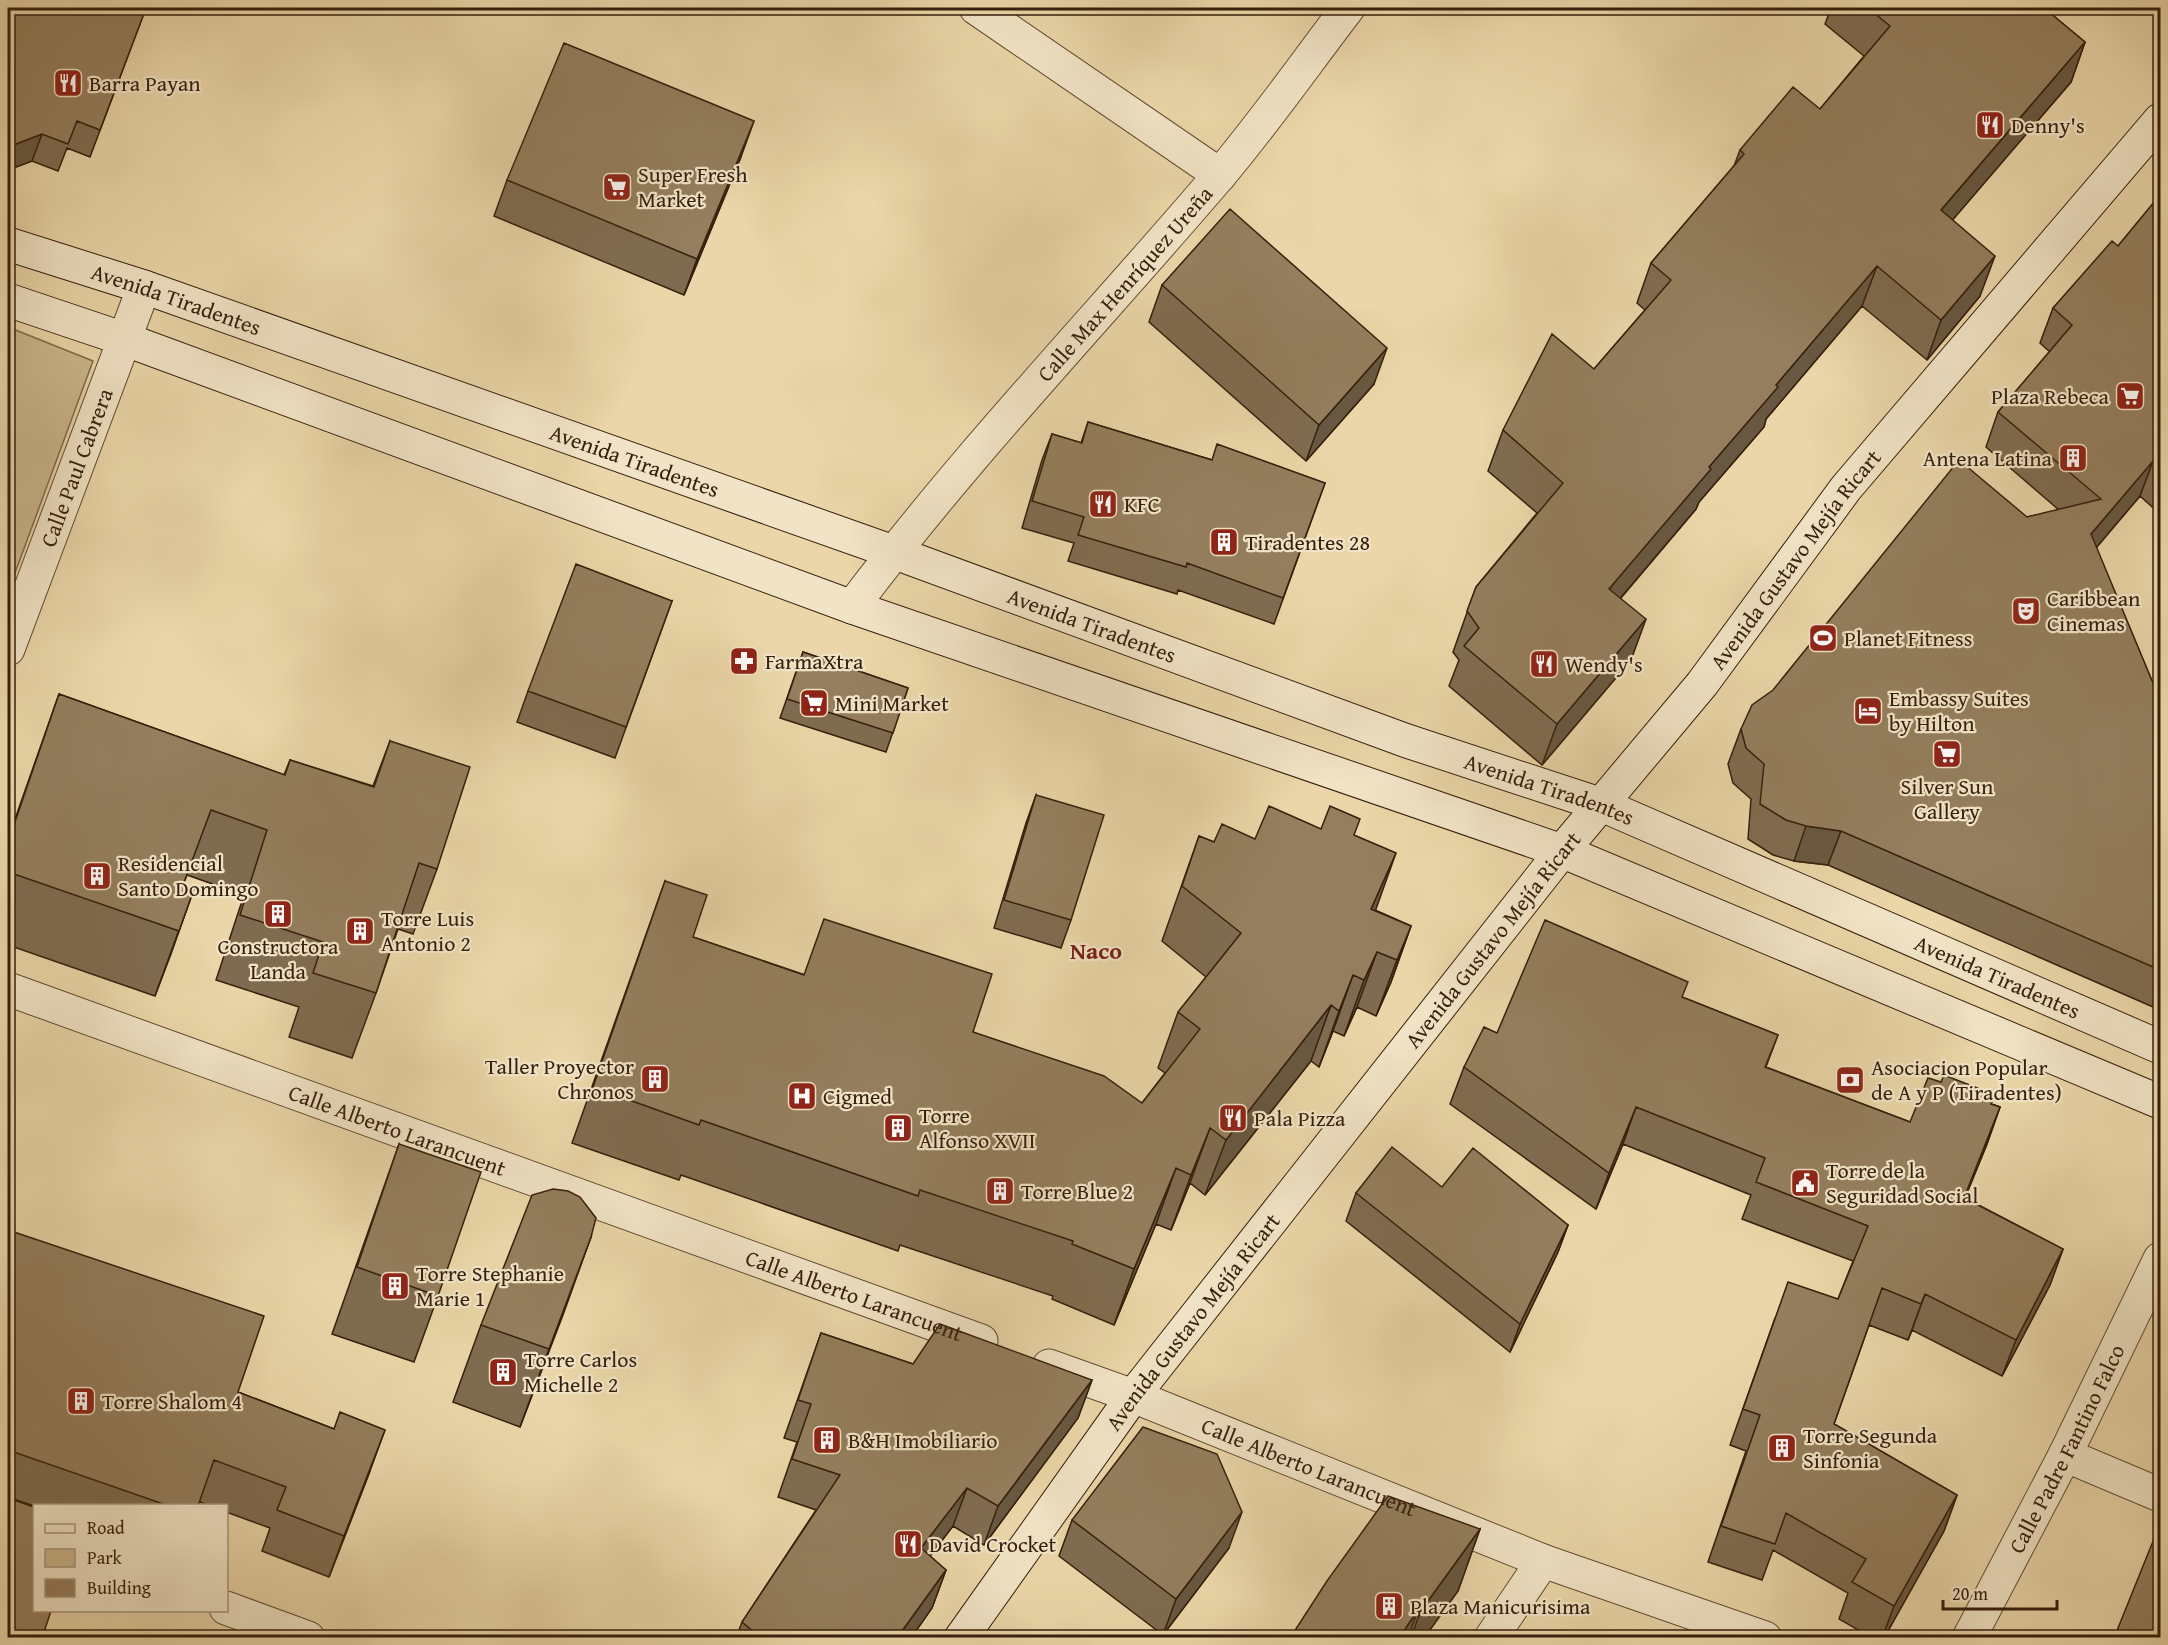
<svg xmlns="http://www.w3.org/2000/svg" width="2168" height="1645" viewBox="0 0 2168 1645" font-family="'Gentium Book Plus',serif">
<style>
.green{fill:#cbb78d;stroke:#806b4c;stroke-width:1.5}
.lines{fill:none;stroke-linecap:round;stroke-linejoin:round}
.street-casing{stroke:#634d33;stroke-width:35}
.secondary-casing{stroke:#361f0c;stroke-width:35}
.street{stroke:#f1e4c6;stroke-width:33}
.secondary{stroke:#f1e4c6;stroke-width:33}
.wall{fill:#7f6c50;stroke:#361f0c;stroke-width:1.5}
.shaded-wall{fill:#685841;stroke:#361f0c;stroke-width:1.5}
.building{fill:#947e5d;stroke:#361f0c;stroke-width:1.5}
.labels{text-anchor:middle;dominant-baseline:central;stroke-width:4.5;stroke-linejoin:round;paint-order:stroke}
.poi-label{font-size:22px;fill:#361f0c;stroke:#f1e4c6;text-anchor:start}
.street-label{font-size:22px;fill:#361f0c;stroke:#f1e4c6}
.neighbourhood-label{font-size:24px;font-weight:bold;fill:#7a1f14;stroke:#f1e4c6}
</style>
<rect width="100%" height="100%" fill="#ead6a8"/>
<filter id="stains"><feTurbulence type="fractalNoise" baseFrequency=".00333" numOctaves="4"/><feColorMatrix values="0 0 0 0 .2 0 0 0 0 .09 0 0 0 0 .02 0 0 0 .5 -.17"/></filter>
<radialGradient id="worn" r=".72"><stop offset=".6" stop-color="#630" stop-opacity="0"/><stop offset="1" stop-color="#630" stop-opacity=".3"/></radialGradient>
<path class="green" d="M 8,327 L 93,361 L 8,592 Z"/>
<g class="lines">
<g class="street-casing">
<g id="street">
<path d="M 976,8 L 1220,175"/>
<path id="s1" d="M 852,607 C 965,456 1096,320 1218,177 C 1264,123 1305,64 1348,8"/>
<path id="s2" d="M 8,649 L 144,287"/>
<path id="s3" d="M 8,989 L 981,1341"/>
<path id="s4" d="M 1049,1366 L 1133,1396 L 1543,1561 L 1765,1638"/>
<path d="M 2065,1455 L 2160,1495"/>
<path d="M 226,1608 L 308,1638"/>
<path d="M 1491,1638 L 1543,1561"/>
<path id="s5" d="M 1969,1638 L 2065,1455 L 2160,1259"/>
</g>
</g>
<g class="secondary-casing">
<g id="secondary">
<path id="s6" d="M 8,244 L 144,287 L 893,552 L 1407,741 L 1602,805 L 2160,1047"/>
<path d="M 8,300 L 124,339 L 852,607 L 1562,851 L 2160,1102"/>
<path id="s7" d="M 961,1638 L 1133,1396 L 1562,851 L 1702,684 L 1846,488 L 2160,120"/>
</g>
</g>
<use href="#street" class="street"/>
<use href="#secondary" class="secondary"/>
</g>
<path class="wall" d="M 146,8 L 90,157 L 67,148 L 58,171 L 32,161 L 8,170 Z
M 1831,8 L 2044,8 L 2085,42 L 2071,82 L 1952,220 L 1980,296 L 1927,360 L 1862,306 L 1766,419 L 1764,427 L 1699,502 L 1696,509 L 1621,598 L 1631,660 L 1542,765 L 1449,686 L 1459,660 L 1453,652 L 1476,587 L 1537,513 L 1488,471 L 1503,430 L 1594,369 L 1645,310 L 1637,303 L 1651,263 L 1734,166 L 1740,150 L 1820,109 L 1864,56 L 1825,24 Z
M 741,157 L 684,295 L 494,216 L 507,180 Z
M 2160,195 L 2160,514 L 2140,496 L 2096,548 L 2160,700 L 2160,1010 L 1828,865 L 1794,861 L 1773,855 L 1748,839 L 1751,799 L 1733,783 L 1728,764 L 1741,729 L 2027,517 L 2059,510 L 1986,447 L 1998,412 L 2050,352 L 2040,343 L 2053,308 L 2118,246 Z
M 1162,285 L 1374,384 L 1306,461 L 1149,322 Z
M 1088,422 L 1212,460 L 1325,483 L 1274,624 L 1178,590 L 1177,594 L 1068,561 L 1074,543 L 1022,528 L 1042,460 L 1052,434 L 1081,443 Z
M 672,601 L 615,758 L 517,722 L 528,691 Z
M 803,652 L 908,688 L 886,752 L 780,718 Z
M 59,694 L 284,775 L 290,760 L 373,786 L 390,741 L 437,869 L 413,934 L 398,929 L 376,993 L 352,1058 L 289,1037 L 299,1007 L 216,980 L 244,895 L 187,875 L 183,885 L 194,889 L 155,996 L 8,945 L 8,839 Z
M 1036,795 L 1071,920 L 1061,948 L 994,928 L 1026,823 Z
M 1321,829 L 1354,835 L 1375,910 L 1411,926 L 1391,982 L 1376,1016 L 1357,1007 L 1344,1036 L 1333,1031 L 1319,1067 L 1311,1061 L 1205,1195 L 1190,1183 L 1171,1230 L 1156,1224 L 1114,1325 L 1052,1299 L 1053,1296 L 900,1245 L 898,1251 L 681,1175 L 679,1180 L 572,1143 L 665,881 L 693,937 L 973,1032 L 1142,1103 L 1165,1073 L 1158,1068 L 1178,1012 L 1206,977 L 1162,941 L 1199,836 L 1214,842 L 1255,839 Z
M 1682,997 L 1778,1035 L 1766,1067 L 1910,1122 L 1992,1104 L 2000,1107 L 1987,1144 L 1965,1198 L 2063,1249 L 2050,1285 L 2002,1376 L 1912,1330 L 1908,1340 L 1869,1325 L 1834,1424 L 1957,1495 L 1944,1531 L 1884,1638 L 1872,1638 L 1839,1619 L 1848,1593 L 1773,1550 L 1762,1580 L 1708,1562 L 1746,1451 L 1730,1445 L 1775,1318 L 1838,1299 L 1853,1261 L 1742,1219 L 1751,1195 L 1623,1144 L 1596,1209 L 1450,1104 L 1464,1067 L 1497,1033 Z
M 399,1144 L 438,1296 L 414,1362 L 332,1334 Z
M 1442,1187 L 1568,1225 L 1558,1252 L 1510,1352 L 1346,1221 L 1356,1193 Z
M 8,1230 L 238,1392 L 334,1429 L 370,1471 L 329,1577 L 262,1551 L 270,1528 L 226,1512 L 226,1506 L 210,1506 L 200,1502 L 198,1506 L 34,1506 L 8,1497 Z
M 591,1237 L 520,1427 L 453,1402 L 481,1325 Z
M 821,1333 L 913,1364 L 1092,1380 L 1078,1418 L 984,1545 L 953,1526 L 930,1556 L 946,1570 L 932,1608 L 911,1638 L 736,1638 L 742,1622 L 816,1510 L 778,1497 L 797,1442 L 784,1438 Z
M 1072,1520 L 1229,1548 L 1163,1635 L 1059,1556 Z
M 1480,1529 L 1458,1591 L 1424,1638 L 1290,1638 Z"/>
<path class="shaded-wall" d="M 2085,42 L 2071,82 L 1926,251 L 1941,210 Z
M 754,121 L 741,157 L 684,295 L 697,259 Z
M 42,134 L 32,161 L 8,170 L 8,147 Z
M 1995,256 L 1980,296 L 1927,360 L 1941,320 Z
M 1877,266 L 1862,306 L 1766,419 L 1764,427 L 1699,502 L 1696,509 L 1594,629 L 1609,589 L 1776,385 Z
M 1387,348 L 1374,384 L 1306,461 L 1319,425 Z
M 2153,461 L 2140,496 L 2078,569 L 2091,534 Z
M 1646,619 L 1631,660 L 1542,765 L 1557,724 Z
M 1806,826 L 1841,831 L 1828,865 L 1794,861 Z
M 1396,853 L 1376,909 L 1351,964 L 1371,909 Z
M 194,889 L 171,954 L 155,996 L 179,931 Z
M 1411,926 L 1391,982 L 1376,1016 L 1397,960 Z
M 1377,952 L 1357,1007 L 1344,1036 L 1364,980 Z
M 1353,975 L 1333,1031 L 1319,1067 L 1339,1011 Z
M 1331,1005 L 1311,1061 L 1205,1195 L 1226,1140 Z
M 1636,1107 L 1623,1144 L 1596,1209 L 1609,1173 Z
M 2000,1107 L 1987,1144 L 1950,1234 L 1964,1198 Z
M 1210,1128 L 1190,1183 L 1171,1230 L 1191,1175 Z
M 1176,1168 L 1156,1224 L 1114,1325 L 1134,1269 Z
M 1568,1225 L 1558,1252 L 1510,1352 L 1520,1324 Z
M 591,1237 L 563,1315 L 520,1427 L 549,1349 Z
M 2063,1249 L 2050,1285 L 2002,1376 L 2016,1340 Z
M 1925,1294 L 1912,1330 L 1908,1340 Z
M 1092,1380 L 1078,1418 L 984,1545 L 998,1506 Z
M 385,1430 L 370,1471 L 329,1577 L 344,1536 Z
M 967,1488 L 953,1526 L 907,1586 L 921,1548 Z
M 1957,1495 L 1944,1531 L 1884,1638 L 1882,1638 L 1894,1606 Z
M 1242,1512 L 1229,1548 L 1163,1635 L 1176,1599 Z
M 1480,1529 L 1458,1591 L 1424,1638 L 1411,1638 L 1420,1612 Z
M 946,1570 L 932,1608 L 911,1638 L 897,1638 Z
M 1418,1610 L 1408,1638 L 1399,1638 Z"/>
<path class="building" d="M 8,8 L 146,8 L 100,130 L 77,121 L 68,144 L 42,134 L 8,147 Z
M 1868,8 L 2044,8 L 2085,42 L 1941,210 L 1995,256 L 1941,320 L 1877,266 L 1776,385 L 1778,387 L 1709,467 L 1711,469 L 1609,589 L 1646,619 L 1557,724 L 1464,646 L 1479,628 L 1467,611 L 1476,587 L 1563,483 L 1503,430 L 1552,334 L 1594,369 L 1671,280 L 1651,263 L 1744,154 L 1740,150 L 1793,87 L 1820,109 L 1890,26 Z
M 564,43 L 754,121 L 697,259 L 507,180 Z
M 2160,195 L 2160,468 L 2153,461 L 2091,534 L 2160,700 L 2160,970 L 1841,831 L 1806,826 L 1786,820 L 1760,804 L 1764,764 L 1746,748 L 1741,729 L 1752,705 L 1773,690 L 1959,460 L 2027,517 L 2101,499 L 1998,412 L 2072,325 L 2053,308 L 2112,241 L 2118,246 Z
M 1230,209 L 1387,348 L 1319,425 L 1162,285 Z
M 1088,422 L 1212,460 L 1217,444 L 1325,483 L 1283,598 L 1187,563 L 1186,567 L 1078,535 L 1084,517 L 1032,501 L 1052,434 L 1082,443 Z
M 576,564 L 672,601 L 626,727 L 528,691 Z
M 803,652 L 908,688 L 893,733 L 787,699 Z
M 59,694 L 285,775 L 290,760 L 374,787 L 390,741 L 470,767 L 437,869 L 419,863 L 376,993 L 313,973 L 323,942 L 240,915 L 267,830 L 211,810 L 183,885 L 194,889 L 179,931 L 8,872 L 8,842 Z
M 1036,795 L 1104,815 L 1071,920 L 1004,900 Z
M 1269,806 L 1321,829 L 1330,806 L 1360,819 L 1354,835 L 1396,853 L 1371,909 L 1411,926 L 1397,960 L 1377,952 L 1364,980 L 1353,975 L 1339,1011 L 1331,1005 L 1226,1140 L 1210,1128 L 1191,1175 L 1176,1168 L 1134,1269 L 1072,1244 L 1073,1241 L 920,1190 L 918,1196 L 701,1120 L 699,1125 L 593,1087 L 665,881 L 707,895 L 693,937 L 804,975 L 824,919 L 992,974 L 973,1032 L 1104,1076 L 1142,1103 L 1200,1029 L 1178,1012 L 1241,933 L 1182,886 L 1199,836 L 1214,842 L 1222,824 L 1255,839 Z
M 1545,920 L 1688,982 L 1682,997 L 1778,1035 L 1765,1067 L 1910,1122 L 1928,1078 L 1941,1082 L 1944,1075 L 1995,1095 L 1991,1104 L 2000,1107 L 1964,1198 L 2063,1249 L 2016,1340 L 1925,1294 L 1921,1304 L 1882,1288 L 1834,1424 L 1957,1495 L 1894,1606 L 1852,1582 L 1866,1559 L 1786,1513 L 1775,1544 L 1721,1526 L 1760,1415 L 1743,1409 L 1788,1282 L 1838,1299 L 1868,1226 L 1756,1182 L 1765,1158 L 1636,1107 L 1609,1173 L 1464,1067 L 1484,1027 L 1497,1033 Z
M 399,1144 L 481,1172 L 438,1296 L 357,1267 Z
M 1392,1147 L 1442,1187 L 1473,1148 L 1568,1225 L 1520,1324 L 1356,1193 Z
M 553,1189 L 568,1191 L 580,1197 L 596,1218 L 591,1237 L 549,1349 L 481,1325 L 532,1195 Z
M 8,1230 L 264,1316 L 238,1392 L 334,1429 L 340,1412 L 385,1430 L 344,1536 L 277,1510 L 286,1487 L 214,1460 L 198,1506 L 169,1506 L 8,1450 Z
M 940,1324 L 1092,1380 L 998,1506 L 967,1488 L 921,1548 L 946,1570 L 897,1638 L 761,1638 L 742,1622 L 840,1475 L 792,1459 L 811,1404 L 798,1400 L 821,1333 L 913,1364 Z
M 1143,1427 L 1217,1454 L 1242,1512 L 1176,1599 L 1072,1520 Z
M 1388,1496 L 1480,1529 L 1420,1612 L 1418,1610 L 1399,1638 L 1290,1638 L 1327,1581 Z
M 8,1498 L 34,1507 L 34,1611 L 51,1611 L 42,1638 L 8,1638 Z
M 2160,1524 L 2160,1638 L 2114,1638 Z"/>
<defs>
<g id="restaurant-square" transform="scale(1.5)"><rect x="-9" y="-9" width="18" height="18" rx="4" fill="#8f2418" stroke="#f1e4c6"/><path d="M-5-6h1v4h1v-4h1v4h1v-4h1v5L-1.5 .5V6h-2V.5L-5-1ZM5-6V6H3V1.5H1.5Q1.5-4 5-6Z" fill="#fff"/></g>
<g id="supermarket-square" transform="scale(1.5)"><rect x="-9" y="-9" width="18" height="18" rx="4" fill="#8f2418" stroke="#f1e4c6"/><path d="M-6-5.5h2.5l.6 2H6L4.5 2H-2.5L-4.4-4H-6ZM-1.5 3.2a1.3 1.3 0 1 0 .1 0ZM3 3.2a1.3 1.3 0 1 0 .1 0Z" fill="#fff"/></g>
<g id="building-square" transform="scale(1.5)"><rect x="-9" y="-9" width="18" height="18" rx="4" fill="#8f2418" stroke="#f1e4c6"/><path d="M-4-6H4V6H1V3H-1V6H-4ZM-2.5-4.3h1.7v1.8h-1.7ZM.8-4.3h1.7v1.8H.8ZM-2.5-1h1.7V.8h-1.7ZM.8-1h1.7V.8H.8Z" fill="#fff"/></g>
<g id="theatre-square" transform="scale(1.5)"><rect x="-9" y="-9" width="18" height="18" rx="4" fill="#8f2418" stroke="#f1e4c6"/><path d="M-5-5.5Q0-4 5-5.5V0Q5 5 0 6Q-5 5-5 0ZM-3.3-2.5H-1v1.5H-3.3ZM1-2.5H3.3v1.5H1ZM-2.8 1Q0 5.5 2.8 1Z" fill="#fff"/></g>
<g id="stadium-square" transform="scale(1.5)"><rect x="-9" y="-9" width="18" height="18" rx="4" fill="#8f2418" stroke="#f1e4c6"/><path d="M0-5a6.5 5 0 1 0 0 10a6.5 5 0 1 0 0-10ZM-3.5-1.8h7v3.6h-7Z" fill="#fff"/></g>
<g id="pharmacy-square" transform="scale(1.5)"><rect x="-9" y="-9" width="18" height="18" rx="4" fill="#8f2418" stroke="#f1e4c6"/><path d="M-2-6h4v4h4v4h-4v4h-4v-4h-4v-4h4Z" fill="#fff"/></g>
<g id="hotel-square" transform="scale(1.5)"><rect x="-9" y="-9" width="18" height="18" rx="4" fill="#8f2418" stroke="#f1e4c6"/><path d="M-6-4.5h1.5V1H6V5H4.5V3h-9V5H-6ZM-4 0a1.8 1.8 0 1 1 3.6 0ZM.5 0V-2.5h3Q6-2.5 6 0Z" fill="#fff"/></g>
<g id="bank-square" transform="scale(1.5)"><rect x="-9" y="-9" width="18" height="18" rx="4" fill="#8f2418" stroke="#f1e4c6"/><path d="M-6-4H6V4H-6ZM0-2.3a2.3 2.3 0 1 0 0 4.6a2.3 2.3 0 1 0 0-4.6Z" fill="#fff"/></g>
<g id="hospital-square" transform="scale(1.5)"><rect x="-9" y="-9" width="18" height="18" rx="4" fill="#8f2418" stroke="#f1e4c6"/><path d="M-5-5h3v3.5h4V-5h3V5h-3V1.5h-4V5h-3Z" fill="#fff"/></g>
<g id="civic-square" transform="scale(1.5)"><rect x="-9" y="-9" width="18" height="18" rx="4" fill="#8f2418" stroke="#f1e4c6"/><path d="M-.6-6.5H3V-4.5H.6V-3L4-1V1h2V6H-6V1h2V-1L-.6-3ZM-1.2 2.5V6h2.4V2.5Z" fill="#fff"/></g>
</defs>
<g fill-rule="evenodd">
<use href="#restaurant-square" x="68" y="83"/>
<use href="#restaurant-square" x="1990" y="125"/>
<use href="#supermarket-square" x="617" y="187"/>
<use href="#supermarket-square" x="2130" y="396"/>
<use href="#building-square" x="2073" y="458"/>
<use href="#restaurant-square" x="1103" y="504"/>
<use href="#building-square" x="1224" y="542"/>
<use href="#theatre-square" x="2026" y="611"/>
<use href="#stadium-square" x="1823" y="638"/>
<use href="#pharmacy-square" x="744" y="661"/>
<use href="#restaurant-square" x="1544" y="664"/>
<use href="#supermarket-square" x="814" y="703"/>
<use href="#hotel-square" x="1868" y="711"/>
<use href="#supermarket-square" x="1947" y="754"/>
<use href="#building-square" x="97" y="876"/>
<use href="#building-square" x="278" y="914"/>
<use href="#building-square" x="360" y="931"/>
<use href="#building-square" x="655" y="1079"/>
<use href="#bank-square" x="1850" y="1080"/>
<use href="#hospital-square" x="802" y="1096"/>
<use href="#restaurant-square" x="1233" y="1118"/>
<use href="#building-square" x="898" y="1128"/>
<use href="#civic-square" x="1805" y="1183"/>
<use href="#building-square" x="1000" y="1191"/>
<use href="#building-square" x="395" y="1286"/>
<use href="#building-square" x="503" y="1372"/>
<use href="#building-square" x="81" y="1401"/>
<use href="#building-square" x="827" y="1440"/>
<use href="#building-square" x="1782" y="1448"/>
<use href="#restaurant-square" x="908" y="1544"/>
<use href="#building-square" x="1389" y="1606"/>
</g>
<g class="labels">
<g class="poi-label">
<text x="89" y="83">Barra Payan</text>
<text x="2011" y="125">Denny's</text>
<text x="638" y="174">Super Fresh<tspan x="638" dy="25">Market</tspan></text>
<text x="2109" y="396" text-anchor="end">Plaza Rebeca</text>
<text x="2052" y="458" text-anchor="end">Antena Latina</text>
<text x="1124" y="504">KFC</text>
<text x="1245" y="542">Tiradentes 28</text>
<text x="2047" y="598">Caribbean<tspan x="2047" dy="25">Cinemas</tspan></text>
<text x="1844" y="638">Planet Fitness</text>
<text x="765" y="661">FarmaXtra</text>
<text x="1565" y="664">Wendy's</text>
<text x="1889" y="698">Embassy Suites<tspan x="1889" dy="25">by Hilton</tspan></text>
<text x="835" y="703">Mini Market</text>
<text x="1947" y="786" text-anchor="middle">Silver Sun<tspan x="1947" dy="25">Gallery</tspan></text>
<text x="118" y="863">Residencial<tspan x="118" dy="25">Santo Domingo</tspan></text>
<text x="381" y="918">Torre Luis<tspan x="381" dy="25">Antonio 2</tspan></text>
<text x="278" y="946" text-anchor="middle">Constructora<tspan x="278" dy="25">Landa</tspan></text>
<text x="634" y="1066" text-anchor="end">Taller Proyector<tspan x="634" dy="25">Chronos</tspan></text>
<text x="1871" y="1067">Asociacion Popular<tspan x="1871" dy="25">de A y P (Tiradentes)</tspan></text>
<text x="823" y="1096">Cigmed</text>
<text x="919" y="1115">Torre<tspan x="919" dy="25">Alfonso XVII</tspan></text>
<text x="1254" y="1118">Pala Pizza</text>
<text x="1826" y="1170">Torre de la<tspan x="1826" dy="25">Seguridad Social</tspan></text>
<text x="1021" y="1191">Torre Blue 2</text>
<text x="416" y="1273">Torre Stephanie<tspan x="416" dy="25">Marie 1</tspan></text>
<text x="524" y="1359">Torre Carlos<tspan x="524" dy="25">Michelle 2</tspan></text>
<text x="102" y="1401">Torre Shalom 4</text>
<text x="1803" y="1435">Torre Segunda<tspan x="1803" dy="25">Sinfonia</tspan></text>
<text x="848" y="1440">B&amp;H Imobiliario</text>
<text x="929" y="1544">David Crocket</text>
<text x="1410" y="1606">Plaza Manicurisima</text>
</g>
<g class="street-label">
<text stroke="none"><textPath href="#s1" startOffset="423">Calle Max Henríquez Ureña</textPath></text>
<text stroke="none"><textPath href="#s6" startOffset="177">Avenida Tiradentes</textPath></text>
<text stroke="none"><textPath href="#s6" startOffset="663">Avenida Tiradentes</textPath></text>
<text stroke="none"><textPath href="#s2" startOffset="194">Calle Paul Cabrera</textPath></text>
<text stroke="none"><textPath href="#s7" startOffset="1364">Avenida Gustavo Mejía Ricart</textPath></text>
<text stroke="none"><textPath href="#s6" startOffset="1149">Avenida Tiradentes</textPath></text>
<text stroke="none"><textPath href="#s6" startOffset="1635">Avenida Tiradentes</textPath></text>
<text stroke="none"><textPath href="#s7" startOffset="878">Avenida Gustavo Mejía Ricart</textPath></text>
<text stroke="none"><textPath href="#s6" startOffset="2121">Avenida Tiradentes</textPath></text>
<text stroke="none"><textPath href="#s3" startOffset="414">Calle Alberto Larancuent</textPath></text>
<text stroke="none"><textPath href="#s3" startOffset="900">Calle Alberto Larancuent</textPath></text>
<text stroke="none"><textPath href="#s7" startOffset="392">Avenida Gustavo Mejía Ricart</textPath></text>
<text stroke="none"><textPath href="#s5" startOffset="213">Calle Padre Fantino Falco</textPath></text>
<text stroke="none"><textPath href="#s4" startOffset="279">Calle Alberto Larancuent</textPath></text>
</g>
<g class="neighbourhood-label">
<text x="1096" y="950">Naco</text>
</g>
</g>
<rect width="2168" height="1645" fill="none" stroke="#ead6a8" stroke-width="30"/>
<rect x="9" y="9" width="2150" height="1627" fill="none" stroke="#361f0c" stroke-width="3"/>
<rect x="15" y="15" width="2138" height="1615" fill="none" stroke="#361f0c" stroke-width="1.5"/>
<rect x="33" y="1504" width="195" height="108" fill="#f1e4c6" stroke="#a6957c" stroke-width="1.5"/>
<rect x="45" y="1524" width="30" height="9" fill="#f1e4c6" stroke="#a6957c" stroke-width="1.5"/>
<text x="87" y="1534" font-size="18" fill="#361f0c">Road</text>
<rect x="45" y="1549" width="30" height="18" fill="#cbb78d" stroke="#a6957c" stroke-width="1.5"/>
<text x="87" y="1564" font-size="18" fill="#361f0c">Park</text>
<rect x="45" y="1579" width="30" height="18" fill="#947e5d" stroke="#a6957c" stroke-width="1.5"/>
<text x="87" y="1594" font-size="18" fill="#361f0c">Building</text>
<path d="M1943 1600v9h114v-9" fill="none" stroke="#361f0c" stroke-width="3"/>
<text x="1952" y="1600" font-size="18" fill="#361f0c" stroke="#f1e4c6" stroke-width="4.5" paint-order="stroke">20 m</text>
<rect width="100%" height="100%" filter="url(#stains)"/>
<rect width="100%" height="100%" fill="url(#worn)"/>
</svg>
